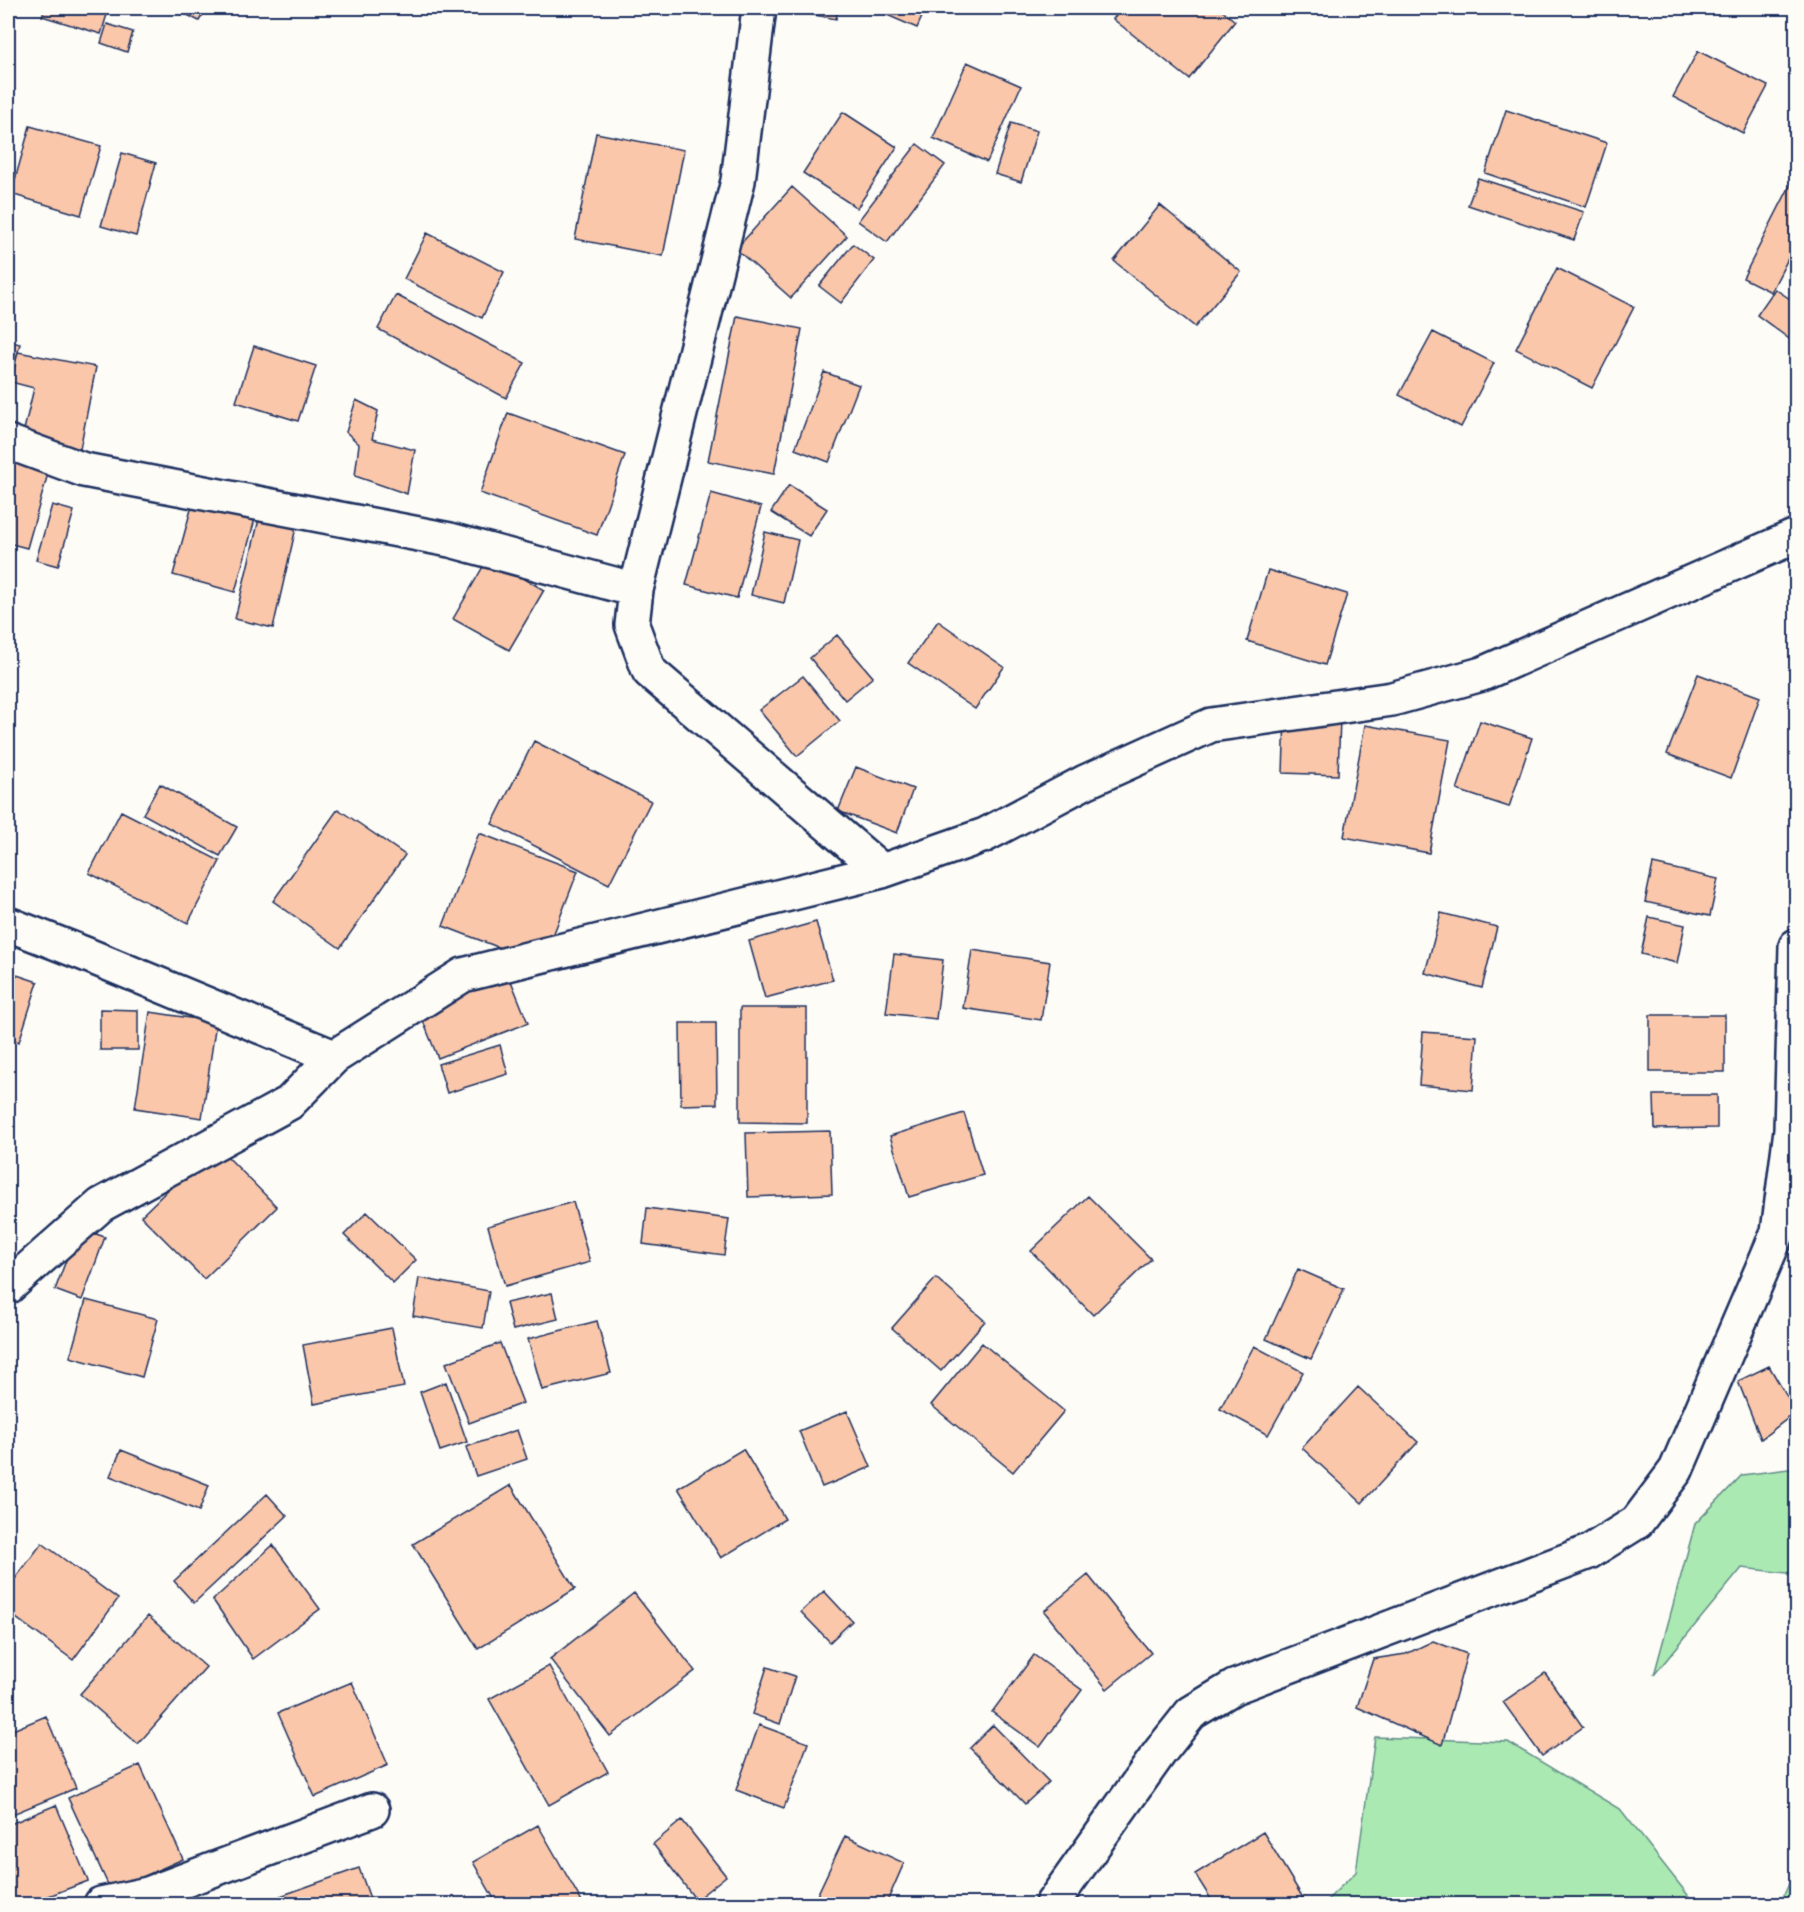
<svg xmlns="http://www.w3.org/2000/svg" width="1804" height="1912" viewBox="0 0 1804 1912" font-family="Mali,sans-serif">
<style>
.green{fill:#aae9b1;stroke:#628c88;stroke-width:1.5}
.building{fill:#fac7aa;stroke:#1b2f5e;stroke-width:1.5}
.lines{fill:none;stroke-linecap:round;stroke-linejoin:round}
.minor-casing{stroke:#1b2f5e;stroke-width:38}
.minor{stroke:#fdfcf7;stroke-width:33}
</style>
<rect width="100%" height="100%" fill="#fdfcf7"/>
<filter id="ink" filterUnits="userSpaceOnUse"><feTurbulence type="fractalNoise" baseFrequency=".0167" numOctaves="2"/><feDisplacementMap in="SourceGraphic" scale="12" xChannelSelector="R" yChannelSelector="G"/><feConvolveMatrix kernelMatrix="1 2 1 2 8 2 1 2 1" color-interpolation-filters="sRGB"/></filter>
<g filter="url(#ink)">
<path class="green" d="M 1796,1468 L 1796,1574 L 1742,1568 L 1654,1675 L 1695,1524 L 1742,1475 Z
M 1375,1737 L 1508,1742 L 1621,1810 L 1695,1904 L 1323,1904 L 1356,1872 Z
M 1796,1868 L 1796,1904 L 1780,1904 Z"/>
<path class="building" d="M 45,8 L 109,8 L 101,34 L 42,16 Z
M 174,8 L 207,8 L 199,21 Z
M 776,8 L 838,8 L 836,19 Z
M 871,8 L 926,8 L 917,28 Z
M 1123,8 L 1219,8 L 1235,21 L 1189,79 L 1113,19 Z
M 107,24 L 133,32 L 127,52 L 101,43 Z
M 1698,51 L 1768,86 L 1743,133 L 1673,97 Z
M 967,62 L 1021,86 L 987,162 L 933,138 Z
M 1506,110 L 1607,143 L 1586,207 L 1485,173 Z
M 843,112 L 897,147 L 857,208 L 803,173 Z
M 1011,123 L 1037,131 L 1021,182 L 995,174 Z
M 30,126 L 101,146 L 81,215 L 11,194 Z
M 596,133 L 684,150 L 663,256 L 575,239 Z
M 917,144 L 945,165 L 887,242 L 858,221 Z
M 122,153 L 156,163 L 136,236 L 101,226 Z
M 1796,174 L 1796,243 L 1771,292 L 1743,278 Z
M 1478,178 L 1584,212 L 1574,240 L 1468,205 Z
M 792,187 L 847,236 L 791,298 L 736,249 Z
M 1160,205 L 1241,272 L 1195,327 L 1114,261 Z
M 427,233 L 504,272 L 482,318 L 404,279 Z
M 853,244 L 874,260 L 841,303 L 819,286 Z
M 1557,268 L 1634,307 L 1592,388 L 1516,349 Z
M 1775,289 L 1796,303 L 1796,344 L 1757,315 Z
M 396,295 L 525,363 L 506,398 L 378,329 Z
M 737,316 L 802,329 L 774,474 L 708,461 Z
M 1433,332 L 1494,363 L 1461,427 L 1399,395 Z
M 8,341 L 20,344 L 8,389 Z
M 254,346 L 316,366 L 298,421 L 236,402 Z
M 18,352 L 96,367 L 80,449 L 23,434 L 34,388 L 11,382 Z
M 824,372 L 859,385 L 829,462 L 795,449 Z
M 356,400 L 378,411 L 372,439 L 415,450 L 407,494 L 355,476 L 359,444 L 346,432 Z
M 508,413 L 625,455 L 597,535 L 480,493 Z
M 8,451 L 51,463 L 27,548 L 8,543 Z
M 789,485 L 827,509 L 809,536 L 771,512 Z
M 711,493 L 761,507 L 737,598 L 686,585 Z
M 193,502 L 255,519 L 235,592 L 173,575 Z
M 52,505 L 74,511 L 58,566 L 36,560 Z
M 260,515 L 297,523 L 273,628 L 235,619 Z
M 765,532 L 798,540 L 784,603 L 751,595 Z
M 488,558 L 544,590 L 509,650 L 453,619 Z
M 1268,570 L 1347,594 L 1325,665 L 1247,641 Z
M 938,621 L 1004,667 L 975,709 L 908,663 Z
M 837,635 L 873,677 L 845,700 L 810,658 Z
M 1698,674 L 1760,697 L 1731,778 L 1667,754 Z
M 803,676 L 840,721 L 797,756 L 759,710 Z
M 1285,716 L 1340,718 L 1338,775 L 1283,773 Z
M 1480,721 L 1532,738 L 1509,807 L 1457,790 Z
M 1365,725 L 1450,740 L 1429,853 L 1344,837 Z
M 534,741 L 651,801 L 609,884 L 492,824 Z
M 856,767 L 913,789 L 897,833 L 838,811 Z
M 160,784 L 237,827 L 220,856 L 143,814 Z
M 338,809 L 405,855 L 340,948 L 273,901 Z
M 121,811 L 220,861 L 188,923 L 89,873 Z
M 479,833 L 578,871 L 542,964 L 443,926 Z
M 1653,864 L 1718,879 L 1710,916 L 1645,902 Z
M 1441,913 L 1497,927 L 1482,988 L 1425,973 Z
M 1649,917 L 1685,925 L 1677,963 L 1641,954 Z
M 816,922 L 833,980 L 765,998 L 749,941 Z
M 972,950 L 1050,962 L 1041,1020 L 963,1008 Z
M 894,954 L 943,960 L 936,1019 L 886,1013 Z
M 8,972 L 38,982 L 19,1042 L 8,1038 Z
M 509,976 L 528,1023 L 438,1058 L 419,1011 Z
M 740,1008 L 807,1008 L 807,1123 L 740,1122 Z
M 100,1009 L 138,1010 L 138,1050 L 100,1050 Z
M 150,1012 L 216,1022 L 202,1118 L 135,1108 Z
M 1650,1015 L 1725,1015 L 1725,1072 L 1650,1072 Z
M 680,1023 L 716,1023 L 717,1104 L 681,1105 Z
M 1423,1032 L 1477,1036 L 1473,1090 L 1419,1085 Z
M 500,1045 L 508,1074 L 447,1093 L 438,1064 Z
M 1654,1095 L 1717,1095 L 1717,1128 L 1655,1129 Z
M 964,1113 L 983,1175 L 909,1197 L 890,1136 Z
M 830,1131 L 832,1194 L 748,1197 L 746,1133 Z
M 215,1144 L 277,1207 L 204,1279 L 141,1216 Z
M 1088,1196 L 1151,1259 L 1093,1315 L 1031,1251 Z
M 573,1202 L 590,1262 L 505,1286 L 488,1226 Z
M 647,1208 L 729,1219 L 724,1255 L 643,1244 Z
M 367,1212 L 416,1260 L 393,1283 L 344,1235 Z
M 78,1228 L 105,1237 L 82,1300 L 55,1290 Z
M 1298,1269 L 1344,1289 L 1311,1359 L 1266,1339 Z
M 419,1278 L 489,1291 L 483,1328 L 413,1316 Z
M 936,1278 L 985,1321 L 941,1371 L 892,1328 Z
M 552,1293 L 558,1319 L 513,1330 L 506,1303 Z
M 86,1300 L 158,1319 L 142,1377 L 70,1357 Z
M 597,1321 L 611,1373 L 542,1390 L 528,1339 Z
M 392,1328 L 404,1387 L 314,1404 L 303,1345 Z
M 500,1343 L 523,1403 L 469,1423 L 446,1363 Z
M 982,1343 L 1064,1411 L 1013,1472 L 931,1405 Z
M 1254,1346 L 1303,1372 L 1268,1435 L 1220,1409 Z
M 1769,1366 L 1796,1412 L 1761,1439 L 1738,1381 Z
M 446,1382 L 467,1442 L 440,1451 L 420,1392 Z
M 1358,1387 L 1418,1442 L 1362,1503 L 1302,1448 Z
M 847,1411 L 871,1467 L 822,1487 L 799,1431 Z
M 517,1430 L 527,1459 L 476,1476 L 466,1447 Z
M 743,1449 L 785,1519 L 721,1558 L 678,1488 Z
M 121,1450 L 209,1485 L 199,1511 L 110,1476 Z
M 511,1485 L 575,1589 L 478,1649 L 413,1544 Z
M 267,1494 L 287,1516 L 194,1603 L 174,1581 Z
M 42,1543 L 118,1599 L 73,1660 L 8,1612 L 8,1588 Z
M 273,1545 L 320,1609 L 253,1659 L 213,1600 Z
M 1088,1575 L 1151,1653 L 1107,1689 L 1044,1611 Z
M 824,1591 L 852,1621 L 830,1642 L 801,1612 Z
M 634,1593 L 695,1671 L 610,1736 L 550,1659 Z
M 148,1616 L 206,1667 L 138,1744 L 80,1694 Z
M 1433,1641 L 1467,1654 L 1442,1745 L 1357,1707 L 1373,1659 L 1406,1654 Z
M 1034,1655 L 1082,1690 L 1040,1747 L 992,1712 Z
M 549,1666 L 608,1772 L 549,1805 L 489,1699 Z
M 767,1667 L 795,1676 L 780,1724 L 752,1714 Z
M 1545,1673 L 1583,1727 L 1542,1756 L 1503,1702 Z
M 352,1682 L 388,1765 L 315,1797 L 278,1713 Z
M 46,1716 L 76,1788 L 8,1816 L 8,1732 Z
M 759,1725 L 808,1743 L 784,1808 L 736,1790 Z
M 993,1725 L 1049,1782 L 1025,1804 L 970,1748 Z
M 140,1765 L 183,1859 L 111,1891 L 68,1798 Z
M 56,1805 L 88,1881 L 28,1904 L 8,1904 L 8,1825 Z
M 682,1820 L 726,1876 L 696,1900 L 653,1844 Z
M 538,1825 L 583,1904 L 497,1904 L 473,1862 Z
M 1263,1832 L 1303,1898 L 1293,1904 L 1214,1904 L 1195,1874 Z
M 845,1836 L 904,1863 L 886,1904 L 813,1904 Z
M 359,1868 L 372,1904 L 258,1904 Z"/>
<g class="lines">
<g class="minor-casing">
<path id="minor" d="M 759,8 L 738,181 L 636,590 L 632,625 L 649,671 L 882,871
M 8,442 L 84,470 L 450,540 L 636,590
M 8,924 L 85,954 L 334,1057
M 8,1287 L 101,1205 L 289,1103 L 334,1057 L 463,975 L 882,871 L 985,835 L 1085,782 L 1211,725 L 1392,699 L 1482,674 L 1796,536
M 101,1904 L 148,1894 L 372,1810
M 1052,1904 L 1160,1752 L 1191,1713 L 1234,1687 L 1589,1552 L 1637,1522 L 1676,1470 L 1778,1232 L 1791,1130 L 1796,946"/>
</g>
<use href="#minor" class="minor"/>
</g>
</g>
<rect width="1804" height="1912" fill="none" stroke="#fdfcf7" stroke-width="30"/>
<rect x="15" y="15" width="1774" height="1882" fill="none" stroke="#1b2f5e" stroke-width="2" filter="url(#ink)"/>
</svg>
